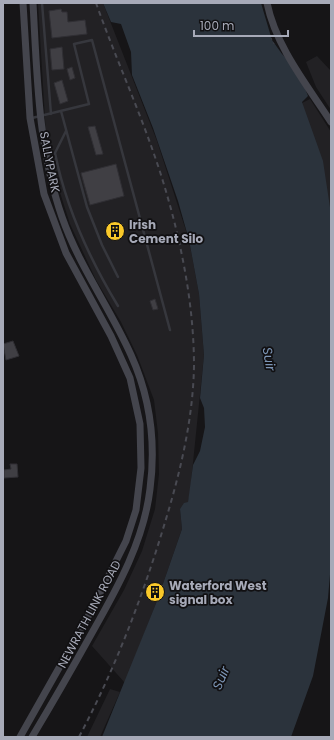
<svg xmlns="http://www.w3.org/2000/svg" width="334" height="740" viewBox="0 0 334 740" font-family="Poppins,sans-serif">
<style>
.built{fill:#222124}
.water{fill:#2b333c}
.building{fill:#403f44;stroke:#302f34}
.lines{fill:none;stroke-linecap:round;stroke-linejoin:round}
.path{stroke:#3c3d44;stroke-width:1;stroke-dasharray:2 3;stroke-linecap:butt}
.lane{stroke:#36373d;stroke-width:2.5}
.secondary{stroke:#44454d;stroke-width:7}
.rail{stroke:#494a52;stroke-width:2;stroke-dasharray:5 4;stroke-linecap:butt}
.labels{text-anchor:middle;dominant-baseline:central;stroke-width:3.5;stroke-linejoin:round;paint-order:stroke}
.street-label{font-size:12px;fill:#a7aab8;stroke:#111012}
.poi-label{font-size:12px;font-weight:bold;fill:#a7aab8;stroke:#111012;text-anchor:start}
.water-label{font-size:13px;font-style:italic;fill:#7c95b5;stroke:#111012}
</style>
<rect width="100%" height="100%" fill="#161517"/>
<path class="built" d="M 38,3 L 103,3 L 157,141 L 189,240 L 199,294 L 204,355 L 190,492 L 188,503 L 180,509 L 182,529 L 157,601 L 125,683 L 92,646 L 124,590 L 142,551 L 155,509 L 159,474 L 158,433 L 154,400 L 137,355 L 121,322 L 96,280 L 70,224 L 56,180 L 46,135 Z
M 317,56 L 331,71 L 331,110 L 316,87 L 306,62 Z
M 310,99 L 331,132 L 331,214 L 302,103 Z
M 110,689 L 120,692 L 100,737 L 87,737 Z"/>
<path class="water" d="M 103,3 L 261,3 L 272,40 L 282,54 L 289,61 L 303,83 L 308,96 L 302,102 L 323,161 L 331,214 L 331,563 L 328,598 L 313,676 L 291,737 L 102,737 L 157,601 L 182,529 L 180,509 L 184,503 L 188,502 L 193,465 L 200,451 L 205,427 L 204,408 L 200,398 L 204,355 L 199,294 L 189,240 L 178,201 L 153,128 L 132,75 L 131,52 L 121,24 L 111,22 Z"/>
<path class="building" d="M 61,9 L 62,12 L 67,12 L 68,22 L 85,20 L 87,34 L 52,38 L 49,11 Z
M 62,47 L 64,69 L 52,70 L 50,49 Z
M 72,67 L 75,78 L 70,80 L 67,69 Z
M 62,80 L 68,101 L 60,104 L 54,83 Z
M 95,126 L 103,154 L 96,155 L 88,127 Z
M 116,164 L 124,196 L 90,205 L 81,173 Z
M109 231a6 6 0 1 1 12 0a6 6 0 1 1-12 0Z
M 155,299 L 158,309 L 153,310 L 150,301 Z
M 13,341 L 19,356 L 6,360 L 3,344 Z
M 10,464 L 17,464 L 18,477 L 4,478 L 4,470 L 11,469 Z
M 153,586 L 159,589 L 156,596 L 151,594 Z"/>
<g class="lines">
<path class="path" d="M 271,38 L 274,44"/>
<path class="lane" d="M 42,3 L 51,114
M 61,111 L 87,207 L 102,245 L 118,277
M 32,118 L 89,104 L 74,44 L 92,40 L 170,330
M 66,131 L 55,153 C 66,208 89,258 118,306"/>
<path class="secondary" d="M 267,3 C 276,47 307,85 331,122
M 20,737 L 90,613 L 126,541 L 136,510 L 141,468 L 140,424 L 130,378 L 111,336 L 66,253 L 44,194 L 30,118 L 23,3
M 32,737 C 53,702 73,667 93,631 C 118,587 144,540 150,489 C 156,443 150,397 131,355 C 110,308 79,266 62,217 C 38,148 37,75 33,3"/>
<path class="rail" d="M 79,737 C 114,671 141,601 163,529 C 179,477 193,422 194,366 C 194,307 182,245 165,188 C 146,124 118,65 96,3"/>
</g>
<defs>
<g id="building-disc" transform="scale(1)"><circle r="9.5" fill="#fac92a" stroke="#111012"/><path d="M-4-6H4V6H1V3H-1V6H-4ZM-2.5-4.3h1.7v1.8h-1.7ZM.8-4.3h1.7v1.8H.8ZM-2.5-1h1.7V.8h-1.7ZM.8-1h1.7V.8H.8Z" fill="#111"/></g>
</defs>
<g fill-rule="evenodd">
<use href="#building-disc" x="115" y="231"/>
<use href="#building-disc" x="155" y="592"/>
</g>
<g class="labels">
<g class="street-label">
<text transform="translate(50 162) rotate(79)">SALLYPARK</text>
<text transform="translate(89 614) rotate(-62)">NEWRATH LINK ROAD</text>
</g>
<g class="poi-label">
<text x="129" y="224">Irish<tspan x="129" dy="14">Cement Silo</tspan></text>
<text x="169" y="585">Waterford West<tspan x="169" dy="14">signal box</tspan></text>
</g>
<g class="water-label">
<text transform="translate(269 359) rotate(80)">Suir</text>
<text transform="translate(221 678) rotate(-67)">Suir</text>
</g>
</g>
<rect width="334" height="740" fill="none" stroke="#a7aab8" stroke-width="8"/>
<path d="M194 30v6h94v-6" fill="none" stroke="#a7aab8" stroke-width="2"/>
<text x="200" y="30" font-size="12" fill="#a7aab8" stroke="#111012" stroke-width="3" paint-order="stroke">100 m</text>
</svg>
